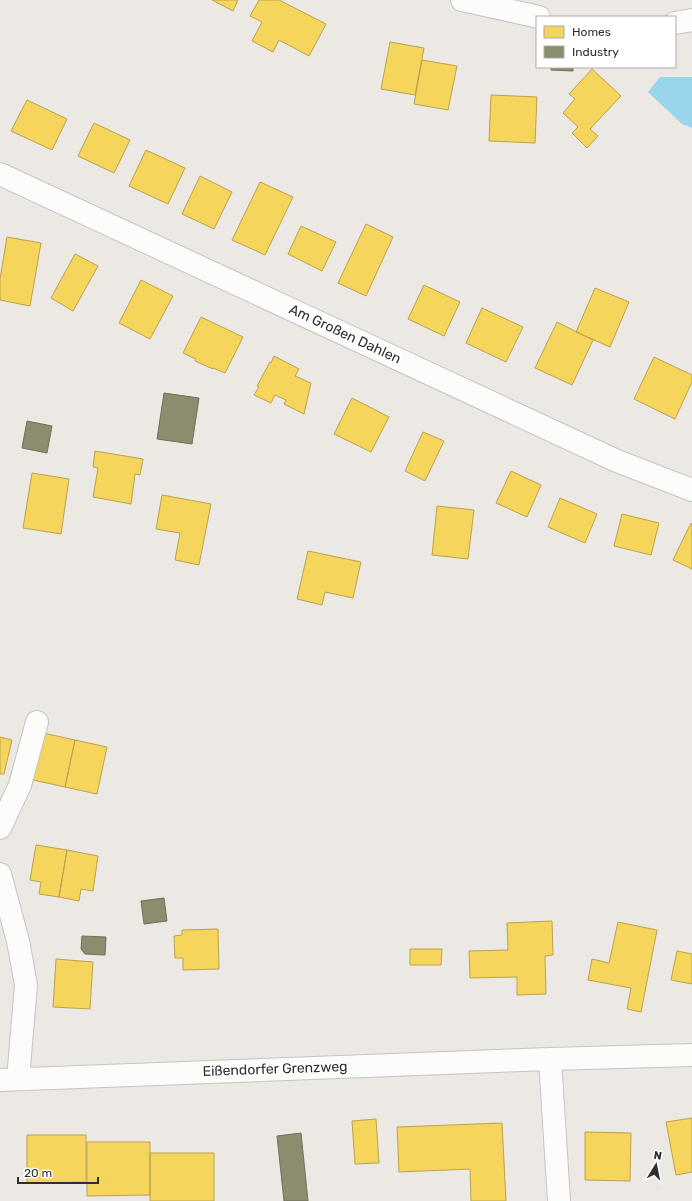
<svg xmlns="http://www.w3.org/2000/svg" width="692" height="1201" viewBox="0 0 692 1201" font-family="Rubik,sans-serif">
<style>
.water{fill:#99d6ec}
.homes{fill:#f6d55c;stroke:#baa34e}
.industry{fill:#8c8c6e;stroke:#70705b}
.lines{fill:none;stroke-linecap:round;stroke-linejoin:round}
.minor-casing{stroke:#c5c4c5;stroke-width:24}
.minor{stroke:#fcfcfb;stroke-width:22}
.labels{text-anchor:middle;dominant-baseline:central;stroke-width:4;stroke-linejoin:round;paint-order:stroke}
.street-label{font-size:14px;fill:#2e2e2e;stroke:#fff}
</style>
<rect width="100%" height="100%" fill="#ece8e4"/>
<path class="water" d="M 660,77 L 692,77 L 692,128 L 682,124 L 648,92 Z"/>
<path class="homes" d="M 212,0 L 238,0 L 233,11 Z
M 259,0 L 279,0 L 326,24 L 309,56 L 279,40 L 273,52 L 252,41 L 262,22 L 250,16 Z
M 390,42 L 424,48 L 415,95 L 381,89 Z
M 422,60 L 457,66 L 448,110 L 414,104 Z
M 592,69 L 621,96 L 590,129 L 598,136 L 587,148 L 572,133 L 578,127 L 563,113 L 575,99 L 569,94 Z
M 491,95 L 537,97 L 535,143 L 489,141 Z
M 27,100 L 67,119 L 52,150 L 11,131 Z
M 94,123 L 130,140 L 114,173 L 78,156 Z
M 146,150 L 185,168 L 168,204 L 129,186 Z
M 200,176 L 232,192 L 214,229 L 182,214 Z
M 260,182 L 293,197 L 265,255 L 232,240 Z
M 366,224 L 393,237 L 366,296 L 338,283 Z
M 301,226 L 336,242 L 322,271 L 288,254 Z
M 7,237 L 41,243 L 30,306 L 0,300 L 0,279 Z
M 75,254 L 98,266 L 73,311 L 51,298 Z
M 141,280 L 173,296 L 150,339 L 119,323 Z
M 424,285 L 460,302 L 444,336 L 408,319 Z
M 595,288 L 629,302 L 610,347 L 576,332 Z
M 482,308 L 523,327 L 506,362 L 466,343 Z
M 201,317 L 243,337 L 225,373 L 213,368 L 213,369 L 195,361 L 196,359 L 183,353 Z
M 557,322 L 593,340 L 572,385 L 535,368 Z
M 274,356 L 299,369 L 295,376 L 311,383 L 304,414 L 284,404 L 286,400 L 275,395 L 271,403 L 254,395 L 259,387 L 257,386 L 270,362 L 271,363 Z
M 654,357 L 692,375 L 692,382 L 675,419 L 634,399 Z
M 352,398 L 389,417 L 371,452 L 334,434 Z
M 423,432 L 444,441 L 425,481 L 405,471 Z
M 95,451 L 143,459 L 140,475 L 135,474 L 131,504 L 93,497 L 98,468 L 93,467 Z
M 511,471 L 541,485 L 527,517 L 496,503 Z
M 32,473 L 69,479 L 61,534 L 23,528 Z
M 162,495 L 211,504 L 199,565 L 175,560 L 180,533 L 156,529 Z
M 560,498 L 597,514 L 585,543 L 548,527 Z
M 437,506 L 474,510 L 468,559 L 432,555 Z
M 622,514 L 659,523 L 651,555 L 614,546 Z
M 691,523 L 692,524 L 692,569 L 673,560 Z
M 308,551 L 361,562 L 353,598 L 325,592 L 322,605 L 297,599 Z
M 43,733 L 75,740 L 65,787 L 33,780 Z
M 0,737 L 12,740 L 4,774 L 0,774 Z
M 75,740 L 107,747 L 97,794 L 65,787 Z
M 36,845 L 67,850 L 59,897 L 39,894 L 41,882 L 30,880 Z
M 67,850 L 98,856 L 93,891 L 81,889 L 79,901 L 59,897 Z
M 552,921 L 553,955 L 545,956 L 546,994 L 517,995 L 517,977 L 470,978 L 469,951 L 508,950 L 507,923 Z
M 618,922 L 657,930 L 641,1012 L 627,1009 L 631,988 L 588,980 L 592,959 L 609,963 Z
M 218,929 L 219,969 L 183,970 L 183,958 L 175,958 L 174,936 L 182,935 L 182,930 Z
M 410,949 L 442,949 L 441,965 L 410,965 Z
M 677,951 L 692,954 L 692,984 L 671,980 Z
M 56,959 L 93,962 L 90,1009 L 53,1007 Z
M 692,1118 L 692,1172 L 676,1175 L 666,1122 Z
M 376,1119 L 379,1163 L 355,1164 L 352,1121 Z
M 502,1123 L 506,1201 L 471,1201 L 470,1169 L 399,1172 L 397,1127 Z
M 585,1132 L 631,1133 L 630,1181 L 585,1180 Z
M 27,1135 L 86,1135 L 86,1182 L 27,1183 Z
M 87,1142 L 150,1142 L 150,1195 L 87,1196 Z
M 150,1153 L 214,1153 L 214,1201 L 150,1201 Z"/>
<path class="industry" d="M 551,67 L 573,67 L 573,71 L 551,70 Z
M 164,393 L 199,398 L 192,444 L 157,439 Z
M 27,421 L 52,426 L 47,453 L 22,448 Z
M 164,898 L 167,921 L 144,924 L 141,901 Z
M 82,936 L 106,937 L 105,955 L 85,954 L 81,949 Z
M 301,1133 L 308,1201 L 284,1201 L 277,1136 Z"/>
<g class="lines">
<g class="minor-casing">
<path id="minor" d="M 462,0 L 539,17
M 675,23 L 692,20
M 0,174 L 617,461 L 692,490
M 0,828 L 20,785 L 37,722
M 0,874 L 18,941 L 26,985 L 18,1079
M 550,1059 L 559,1201
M 0,1080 L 550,1059 L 692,1055"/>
</g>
<use href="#minor" class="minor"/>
</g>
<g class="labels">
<g class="street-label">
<text transform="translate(345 334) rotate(25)">Am Großen Dahlen</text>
<text transform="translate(275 1069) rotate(-2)">Eißendorfer Grenzweg</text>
</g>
</g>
<rect x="536" y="16" width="140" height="52" fill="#ffffff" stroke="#ababab"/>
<rect x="544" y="26" width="20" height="12" fill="#f6d55c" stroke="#ababab"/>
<text x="572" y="36" font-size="12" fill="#2e2e2e">Homes</text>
<rect x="544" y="46" width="20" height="12" fill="#8c8c6e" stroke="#ababab"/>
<text x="572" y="56" font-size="12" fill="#2e2e2e">Industry</text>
<g transform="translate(656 1165) rotate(10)" stroke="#ffffff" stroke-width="3" paint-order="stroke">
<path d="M0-3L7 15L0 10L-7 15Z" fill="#2e2e2e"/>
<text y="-6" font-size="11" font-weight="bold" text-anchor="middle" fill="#2e2e2e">N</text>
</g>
<path d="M18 1177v6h80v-6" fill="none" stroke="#2e2e2e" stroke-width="2"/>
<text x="24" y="1177" font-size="12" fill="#2e2e2e" stroke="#ffffff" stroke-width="3" paint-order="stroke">20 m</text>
</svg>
